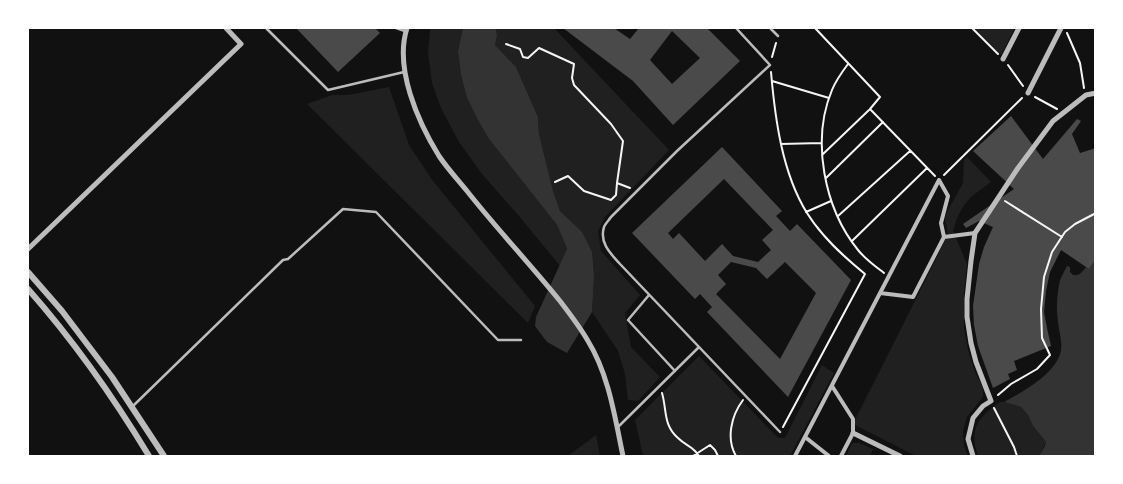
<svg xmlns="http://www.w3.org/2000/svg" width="1123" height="484" viewBox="0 0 1123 484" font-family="'Titillium Web',sans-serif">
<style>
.green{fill:#202020}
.water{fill:#333}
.building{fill:#4a4a4a;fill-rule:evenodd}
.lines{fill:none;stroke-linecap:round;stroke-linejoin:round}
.path{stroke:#f5f5f5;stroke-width:2}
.service{stroke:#bcbcbc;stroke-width:2.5}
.pedestrian{stroke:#bcbcbc;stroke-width:4}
.minor{stroke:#bcbcbc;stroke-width:5}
.tertiary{stroke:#bcbcbc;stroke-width:6}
</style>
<rect width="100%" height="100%" fill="#111"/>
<path class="green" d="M 431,28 L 463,28 L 458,51 L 461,75 L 467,98 L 479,122 L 489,139 L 557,225 L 567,250 L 560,266 L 519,216 L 482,174 L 459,142 L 441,108 L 432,83 L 428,53 L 430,30 Z
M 496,28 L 554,28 L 669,150 L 605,217 L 598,231 L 601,251 L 640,295 L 625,313 L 631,347 L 660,377 L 638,401 L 628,400 L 625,374 L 618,351 L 592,312 L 594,278 L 581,232 L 560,211 L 553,192 L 539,134 L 538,117 L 516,67 L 495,45 L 497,36 Z
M 973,28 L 1015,28 L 1001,55 Z
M 389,87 L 409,145 L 433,181 L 535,306 L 528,323 L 307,104 L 332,95 L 348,95 Z
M 967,157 L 991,182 L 972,196 L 964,205 L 957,218 L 953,231 L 967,264 L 964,292 L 964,328 L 968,350 L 975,372 L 983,388 L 983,397 L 967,417 L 963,431 L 964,446 L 968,456 L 916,456 L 853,424 L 948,235 L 945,218 L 948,210 L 963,183 L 964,160 Z
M 699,356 L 778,438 L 785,438 L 822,365 L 834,373 L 790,456 L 643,456 L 635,420 Z
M 1000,402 L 1004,402 L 1021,407 L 1028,415 L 1033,426 L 1046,442 L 1039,456 L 978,456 C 969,429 977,418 1000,402 Z
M 596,435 L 600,456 L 568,456 Z
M 852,443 L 859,443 L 873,449 L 870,456 L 846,456 Z"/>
<path class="water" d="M 463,28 L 496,28 L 497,36 L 495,45 L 516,67 L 538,117 L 539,134 L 553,191 L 560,211 L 582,232 L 592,252 L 594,278 L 592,312 L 567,353 L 547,342 L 535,326 L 536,317 L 567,249 L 557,225 L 489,139 L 479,122 L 467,98 L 461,75 L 458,51 Z
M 1095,258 L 1095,456 L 1039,456 L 1045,446 L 1046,442 L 1033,426 L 1028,415 L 1021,407 L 1004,402 C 1022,392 1048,378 1058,359 C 1065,347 1059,334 1058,322 C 1056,309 1057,293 1060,280 C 1062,275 1065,270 1067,266 L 1070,267 L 1070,272 L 1073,275 C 1080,276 1082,272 1086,267 L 1089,269 Z"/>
<path class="building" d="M 296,28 L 375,28 L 380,33 L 338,72 Z
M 563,28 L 614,28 L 630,39 L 639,28 L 707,28 L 740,61 L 673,125 L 633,81 ZM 672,31 L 700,58 L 672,84 L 650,60 Z
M 1011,116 L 1043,159 L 1077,119 L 1081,121 L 1072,134 L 1080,153 L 1096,148 L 1096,258 L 1089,269 L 1061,250 L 1050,272 L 1046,291 L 1044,312 L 1047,328 L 1051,346 L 1014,361 L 1017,370 L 1008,374 L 1010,379 L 993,388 L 978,346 L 974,325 L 973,306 L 979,264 L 984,247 L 993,227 L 979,221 L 966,228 L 963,224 L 1014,189 L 973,151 Z
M 722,147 L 782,211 L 776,216 L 790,231 L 797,224 L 851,280 L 788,397 L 707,312 L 712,307 L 700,294 L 695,299 L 632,233 ZM 724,179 L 773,230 L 762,240 L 771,250 L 758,262 L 733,256 L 722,244 L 705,261 L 679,233 L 673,239 L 668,233 ZM 731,262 L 756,268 L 767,279 L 785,262 L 816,293 L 780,359 L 716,294 L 726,284 L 718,275 Z"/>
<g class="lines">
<path class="path" d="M 815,28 L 880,97 L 870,109 L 935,176
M 972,28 L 998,54
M 1067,33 L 1080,63 L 1084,88
M 506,44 L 520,49 L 523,57 L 528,58 L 539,48 L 574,64 L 572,78 L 574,85 L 611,124 L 623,141 L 617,183 L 630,188
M 772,57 L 776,43
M 848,64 C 842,72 836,80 832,90 C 811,140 824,208 858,250 C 865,259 875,266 884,273
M 1008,65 L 1023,86
M 771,72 C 775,118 782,173 807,213 C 822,237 843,256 865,274 L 783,427
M 772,81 L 829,98
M 1035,97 L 1057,109
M 781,144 L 821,143
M 822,155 L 869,110
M 944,175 L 1022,98
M 826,178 L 883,122
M 555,182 L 568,176 L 584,191 L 611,200 L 616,195 L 617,183
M 1005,201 L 1062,237
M 806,212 L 831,201
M 838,216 L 910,151
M 852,241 L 927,168
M 662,393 C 667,410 663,425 678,438 C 686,446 693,446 699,456
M 998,395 L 1011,384 L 1037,369 L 1050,355 L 1042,338 L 1041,309 L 1044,277 L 1052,252 L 1065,232 L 1075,224 L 1096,213
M 994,408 L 1014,447 L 1017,456
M 693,456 L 710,445 L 715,450 L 718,456
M 736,456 C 726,439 731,416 743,400"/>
<path class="service" d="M 266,28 L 328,90 L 404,72
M 396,28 L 405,31
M 736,28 L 770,65 L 677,151 L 611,217 C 609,220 605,224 604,227 C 599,243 611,254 620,264 L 780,432
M 770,28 L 778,36
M 649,295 L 628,320 L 675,371
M 133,406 L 283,260 L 288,259 L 343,209 L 376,212 L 498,340 L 521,340
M 618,427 L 699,347"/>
<path class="pedestrian" d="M 944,237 L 975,233
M 880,293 L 913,297 L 944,237 L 941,223 L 948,196 L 939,180
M 832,386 L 853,419 L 853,433 L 841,456
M 805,437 L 829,456
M 795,456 L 939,180"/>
<path class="minor" d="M 407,28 C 394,68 418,122 439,156 C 447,168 458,180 467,191 C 497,229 530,264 560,301 C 570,314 580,327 588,341 C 609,375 615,418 623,456
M 1003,59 L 1019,28
M 1028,93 L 1061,28
M 28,249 L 241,44 L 226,28
M 853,433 L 900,456
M 973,456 L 968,439 L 973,418 L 983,406 L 991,401 L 976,362 L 971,343 L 967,317 L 967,299 L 971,261 L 975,233 L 1018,168 L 1053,121 L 1086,95 L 1096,93"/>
<path class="tertiary" d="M 28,272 L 62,311 L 112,377 L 164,456
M 28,289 C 73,340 114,398 149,456"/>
</g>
<rect width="1123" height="484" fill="none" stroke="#ffffff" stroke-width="58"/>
</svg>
